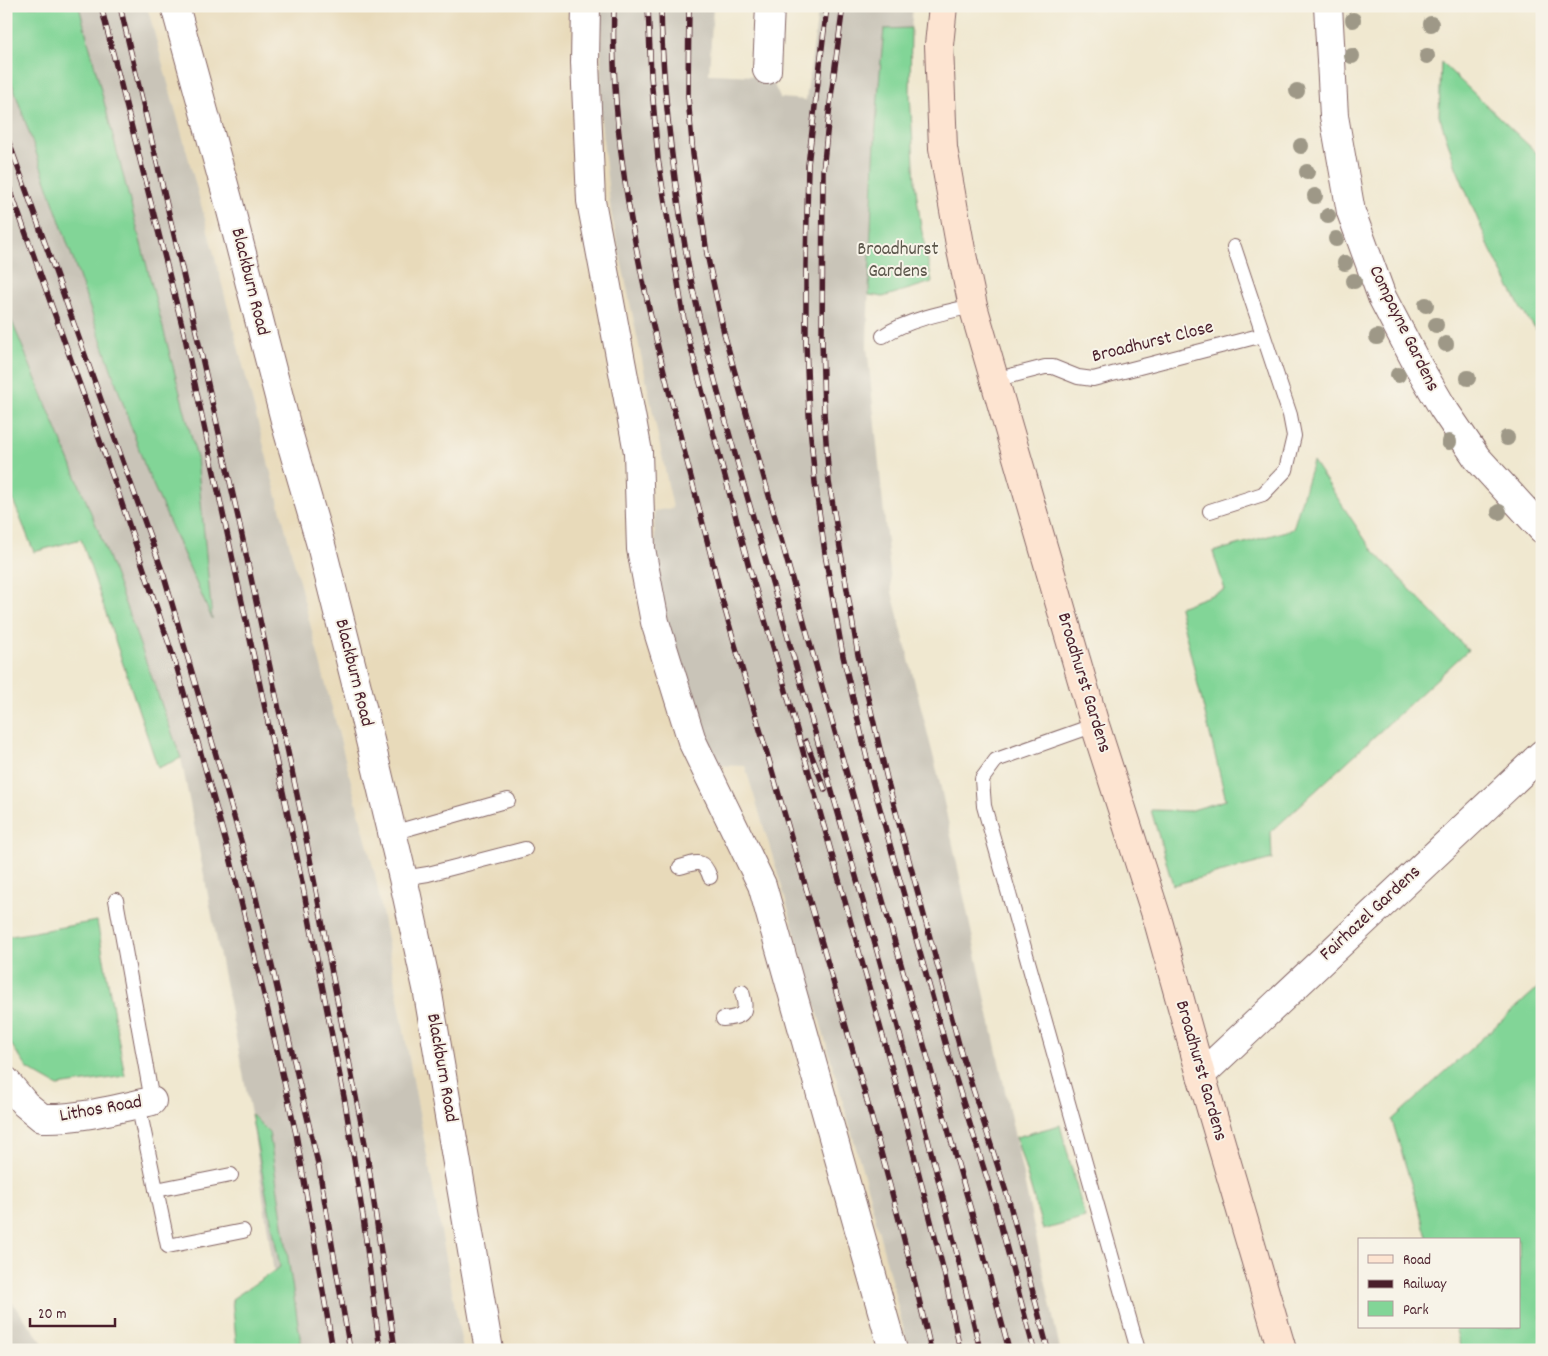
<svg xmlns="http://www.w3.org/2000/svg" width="1548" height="1356" viewBox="0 0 1548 1356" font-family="Dekko,sans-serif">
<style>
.built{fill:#e8daba}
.industrial{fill:#c9c4b8}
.green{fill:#82d597;stroke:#667a61}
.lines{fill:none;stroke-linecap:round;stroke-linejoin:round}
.lane-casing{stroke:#846565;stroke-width:16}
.street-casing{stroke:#846565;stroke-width:30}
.secondary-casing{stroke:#846565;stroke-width:30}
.lane{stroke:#fff;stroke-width:14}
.street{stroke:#fff;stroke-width:28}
.secondary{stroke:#fde4d1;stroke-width:28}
.rail-casing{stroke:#4a1f2b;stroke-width:5.5}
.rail{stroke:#f7f3e8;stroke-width:4;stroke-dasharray:11;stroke-linecap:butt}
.tree{fill:#9e9887}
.labels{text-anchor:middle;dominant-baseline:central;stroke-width:4;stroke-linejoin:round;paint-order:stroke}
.park-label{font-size:19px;fill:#5b564b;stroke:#f7f3e8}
.street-label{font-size:19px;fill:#4a1f2b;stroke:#f7f3e8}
</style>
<rect width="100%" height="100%" fill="#f7f3e8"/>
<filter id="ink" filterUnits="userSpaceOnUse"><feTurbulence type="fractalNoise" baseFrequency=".02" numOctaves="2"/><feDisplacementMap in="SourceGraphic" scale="10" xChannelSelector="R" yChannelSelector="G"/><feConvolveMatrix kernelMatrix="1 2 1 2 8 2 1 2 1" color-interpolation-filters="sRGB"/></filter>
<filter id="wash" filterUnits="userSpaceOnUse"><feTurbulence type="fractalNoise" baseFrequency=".0096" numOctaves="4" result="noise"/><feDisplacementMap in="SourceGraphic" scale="20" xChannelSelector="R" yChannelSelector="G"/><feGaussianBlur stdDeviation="1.12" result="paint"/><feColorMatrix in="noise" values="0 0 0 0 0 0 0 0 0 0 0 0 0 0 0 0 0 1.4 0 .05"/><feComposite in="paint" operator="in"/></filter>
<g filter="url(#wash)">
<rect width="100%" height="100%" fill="#f0e8d0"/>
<path class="built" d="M 147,6 L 601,6 L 601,122 L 611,212 L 674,508 L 655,511 L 709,765 L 745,766 L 781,884 L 868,1190 L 909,1350 L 463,1350 L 375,874 L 205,219 Z"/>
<path class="industrial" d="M 6,6 L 147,6 L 205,219 L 375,874 L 463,1350 L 285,1350 L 251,1114 L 181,758 L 99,532 L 6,307 Z
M 601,6 L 713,6 L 709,74 L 755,76 L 767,70 L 780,98 L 806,100 L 819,6 L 913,6 L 911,28 L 884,30 L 872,180 L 867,346 L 892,592 L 939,779 L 1060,1350 L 909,1350 L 868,1190 L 781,884 L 745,766 L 709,765 L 670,638 L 656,574 L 654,511 L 673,508 L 611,212 L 601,122 Z
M 6,1294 L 48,1350 L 6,1350 Z"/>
<path class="green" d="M 6,6 L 79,6 L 197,458 L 212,619 L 144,464 L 6,66 Z
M 911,28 L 910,94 L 915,182 L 921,227 L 932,282 L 883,297 L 869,295 C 871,206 875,118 884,29 Z
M 1441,62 L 1542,158 L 1542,338 L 1521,309 L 1490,249 L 1456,167 L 1439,115 Z
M 6,307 L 99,532 L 181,758 L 158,768 L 81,539 L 34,552 L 6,483 Z
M 1313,461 L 1370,547 L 1468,650 L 1271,832 L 1272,859 L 1173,885 L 1151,810 L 1189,811 L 1226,800 L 1179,607 L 1225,590 L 1213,552 L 1293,529 Z
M 97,921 L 125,1076 L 58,1086 L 28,1069 L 6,1037 L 6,937 Z
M 1542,984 L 1542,1350 L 1461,1350 L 1455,1327 L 1519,1327 L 1519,1240 L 1428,1240 L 1392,1120 Z
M 251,1114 L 269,1132 L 302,1350 L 237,1350 L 232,1299 L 280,1267 Z
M 1060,1125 L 1085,1218 L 1043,1230 L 1016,1137 Z"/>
</g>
<g filter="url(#ink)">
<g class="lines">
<g class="lane-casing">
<path id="lane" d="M 883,336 C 906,320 945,312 973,306
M 994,380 L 1045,367 L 1053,367 L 1078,377 L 1093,379 L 1263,335
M 1210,511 L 1263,494 L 1286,470 L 1294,436 L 1290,415 L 1234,247
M 1095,725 L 996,760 L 982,779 L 984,806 L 1138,1350
M 392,833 L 508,800
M 680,867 C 696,863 703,857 710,877
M 403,878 L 428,874 L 525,849
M 116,900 L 152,1101
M 723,1019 C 744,1017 748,1013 742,992
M 138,1104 L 168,1246 L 243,1231
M 156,1190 L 231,1175"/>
</g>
<g class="street-casing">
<path id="street" d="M 175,6 L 229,203 L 288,432 L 321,545 L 363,711 L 403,878 L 427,988 L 489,1350
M 586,6 L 585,62 L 591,201 L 638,452 L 641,549 L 655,622 L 692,741 L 762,885 L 893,1350
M 1328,6 L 1334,116 L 1351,212 L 1382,297 L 1416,362 L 1443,408 L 1477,458 L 1542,529
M 767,70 L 770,6
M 1201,1075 L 1542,754
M 6,1081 L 25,1104 L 42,1118 C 79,1119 116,1109 152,1101"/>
</g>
<g class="secondary-casing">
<path id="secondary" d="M 943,6 L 939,45 L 943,148 L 961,250 L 973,306 L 1095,725 L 1158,921 L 1201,1075 L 1282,1350"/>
</g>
<use href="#lane" class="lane"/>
<use href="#street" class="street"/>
<use href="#secondary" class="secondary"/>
<g class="rail-casing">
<path id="rail" d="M 101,6 L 184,333 L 297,857 L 345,1102 L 363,1217 L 380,1350
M 120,6 L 182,269 L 240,526 L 303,823 L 367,1154 L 395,1350
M 614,6 C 608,169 653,329 693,485 C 703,523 712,561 722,599 C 737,653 753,706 769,760 C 825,956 885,1151 931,1350
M 648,6 L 651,76 L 658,159 L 685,326 L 749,567 L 781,673 L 892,1069 L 944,1272 L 960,1350
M 661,6 C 662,75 669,139 679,207 C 683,234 687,262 693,289 C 719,409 757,527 790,645 C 857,879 925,1113 980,1350
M 689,6 L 688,97 L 693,154 L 707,254 L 724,333 L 810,644 L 986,1263 L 1009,1350
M 827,6 L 808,165 L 806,266 L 806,344 L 809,414 L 815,483 L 826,560 L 843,656 L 872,780 L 949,1057 L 995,1204 L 1034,1350
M 843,6 L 830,104 L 823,171 L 822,340 L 824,413 L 829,482 L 858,655 L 887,779 L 961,1052 L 1009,1201 L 1048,1350
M 6,134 L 164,576 L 250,872 L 319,1168 L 350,1350
M 6,178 L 116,486 L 177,668 L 231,861 L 267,1007 L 296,1134 L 333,1350
M 806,741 L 825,790
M 6,1346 L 9,1350"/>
</g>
<use href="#rail" class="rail"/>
</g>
<g class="tree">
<circle cx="1353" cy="20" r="8"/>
<circle cx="1431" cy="24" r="8"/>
<circle cx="1352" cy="56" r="8"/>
<circle cx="1427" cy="56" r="8"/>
<circle cx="1297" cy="91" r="8"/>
<circle cx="1301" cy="146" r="8"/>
<circle cx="1307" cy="172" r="8"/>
<circle cx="1315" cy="196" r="8"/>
<circle cx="1328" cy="216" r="8"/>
<circle cx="1336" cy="239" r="8"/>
<circle cx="1345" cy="263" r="8"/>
<circle cx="1354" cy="281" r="8"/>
<circle cx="1426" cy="305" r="8"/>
<circle cx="1436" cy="325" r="8"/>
<circle cx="1377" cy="337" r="8"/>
<circle cx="1446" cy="344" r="8"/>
<circle cx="1398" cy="375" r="8"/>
<circle cx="1468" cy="378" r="8"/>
<circle cx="1507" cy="438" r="8"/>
<circle cx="1449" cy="442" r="8"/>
<circle cx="1499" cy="512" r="8"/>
</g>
</g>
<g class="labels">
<g class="park-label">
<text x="898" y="250">Broadhurst<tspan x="898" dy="22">Gardens</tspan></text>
</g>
<g class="street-label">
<text transform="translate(249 282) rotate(76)">Blackburn Road</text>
<text transform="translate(1403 329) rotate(64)">Compayne Gardens</text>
<text transform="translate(1153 343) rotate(-14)">Broadhurst Close</text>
<text transform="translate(353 673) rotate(76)">Blackburn Road</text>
<text transform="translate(1083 683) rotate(73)">Broadhurst Gardens</text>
<text transform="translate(1371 914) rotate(-43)">Fairhazel Gardens</text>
<text transform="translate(441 1068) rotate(80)">Blackburn Road</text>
<text transform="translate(1200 1071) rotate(74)">Broadhurst Gardens</text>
<text transform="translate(101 1110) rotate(-10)">Lithos Road</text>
</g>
</g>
<rect width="1548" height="1356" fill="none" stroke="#f7f3e8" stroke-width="25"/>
<rect x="1358" y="1238" width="162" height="90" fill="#f7f3e8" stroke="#b29e9c"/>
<rect x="1368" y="1255" width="25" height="8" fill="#fde4d1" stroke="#b29e9c"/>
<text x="1403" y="1264" font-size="15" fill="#4a1f2b">Road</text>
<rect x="1368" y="1280" width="25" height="8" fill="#4a1f2b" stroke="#b29e9c"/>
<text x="1403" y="1288" font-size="15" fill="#4a1f2b">Railway</text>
<rect x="1368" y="1301" width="25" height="15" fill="#82d597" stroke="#b29e9c"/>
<text x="1403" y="1314" font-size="15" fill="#4a1f2b">Park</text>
<path d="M30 1318v8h85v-8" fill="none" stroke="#4a1f2b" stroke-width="2.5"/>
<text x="38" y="1318" font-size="15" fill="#4a1f2b" stroke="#f7f3e8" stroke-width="4" paint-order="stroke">20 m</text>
</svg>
